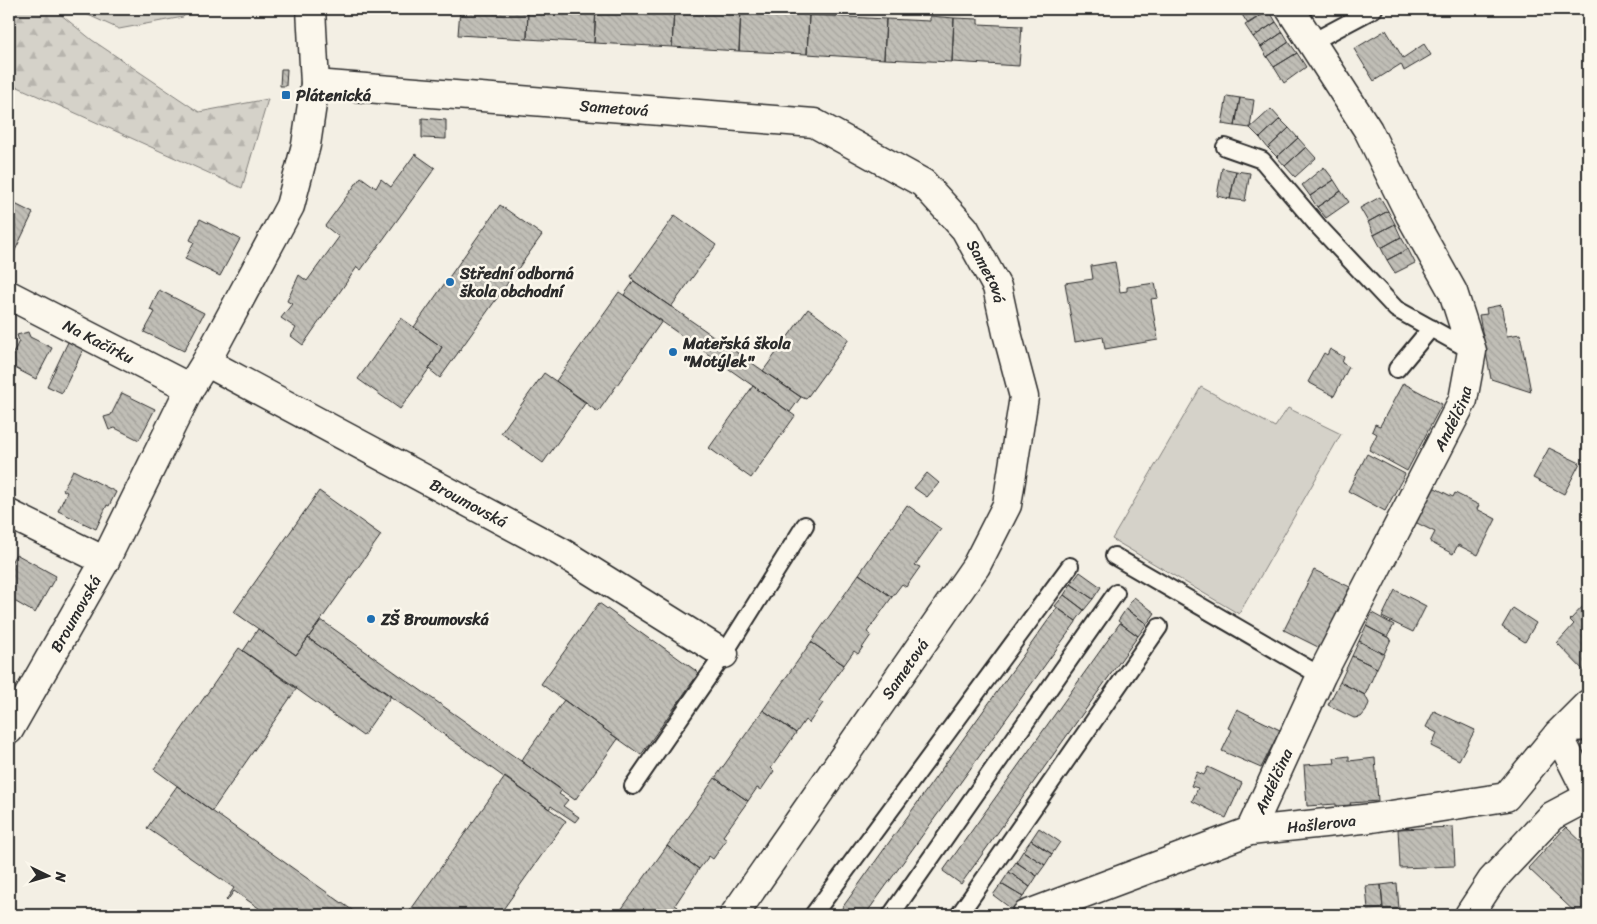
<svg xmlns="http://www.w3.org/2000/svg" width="1597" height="924" viewBox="0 0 1597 924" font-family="Sriracha,sans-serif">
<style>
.forest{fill:url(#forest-firs);stroke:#807e7a}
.pitch{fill:#d5d2c9;stroke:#807e7a}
.building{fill:url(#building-back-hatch);stroke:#2b2b2b}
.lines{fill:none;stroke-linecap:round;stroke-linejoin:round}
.lane-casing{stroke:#2b2b2b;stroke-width:20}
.street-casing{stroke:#2b2b2b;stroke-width:31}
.lane{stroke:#fbf7ec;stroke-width:16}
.street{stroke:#fbf7ec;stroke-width:28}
.poi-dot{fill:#1f6fb2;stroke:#fbf7ec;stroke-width:2}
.labels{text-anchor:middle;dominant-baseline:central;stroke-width:5;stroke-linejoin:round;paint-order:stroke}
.poi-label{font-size:16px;font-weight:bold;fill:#2b2b2b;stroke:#fbf7ec;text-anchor:start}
.street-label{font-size:16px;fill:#2b2b2b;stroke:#fbf7ec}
</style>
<defs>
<pattern id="forest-firs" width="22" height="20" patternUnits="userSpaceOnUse" patternTransform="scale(1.25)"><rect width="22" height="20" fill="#d5d2c9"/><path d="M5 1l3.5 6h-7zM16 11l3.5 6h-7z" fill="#b7b4ad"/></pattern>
<pattern id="building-back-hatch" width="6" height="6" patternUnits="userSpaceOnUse" patternTransform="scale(1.25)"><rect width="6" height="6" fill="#c0beb6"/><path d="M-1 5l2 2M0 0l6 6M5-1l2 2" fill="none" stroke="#a5a39d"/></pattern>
</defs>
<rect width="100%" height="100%" fill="#f3efe4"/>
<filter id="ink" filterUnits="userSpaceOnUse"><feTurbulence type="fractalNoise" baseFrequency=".02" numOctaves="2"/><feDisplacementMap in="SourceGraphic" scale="10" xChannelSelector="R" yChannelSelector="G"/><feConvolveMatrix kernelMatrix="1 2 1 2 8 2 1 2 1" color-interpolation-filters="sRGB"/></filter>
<g filter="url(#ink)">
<path class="forest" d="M 9,9 L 54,9 L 92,40 L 199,112 L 268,99 L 242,188 L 9,83 Z"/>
<path class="pitch" d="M 75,9 L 192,9 L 183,17 L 119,29 Z
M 1201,387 L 1275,427 L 1288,408 L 1341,434 L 1239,614 L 1112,539 Z"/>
<path class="building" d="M 460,9 L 528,9 L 527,39 L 458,35 Z
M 528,9 L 596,9 L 594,43 L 527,39 Z
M 596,9 L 674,9 L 672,47 L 594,43 Z
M 674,9 L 741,9 L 739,51 L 672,47 Z
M 741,9 L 766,9 L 765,12 L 809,15 L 807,54 L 739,51 Z
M 1247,9 L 1268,9 L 1269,10 L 1248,24 L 1241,13 Z
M 1269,10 L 1276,22 L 1253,37 L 1245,25 Z
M 809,15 L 886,19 L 884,59 L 807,54 Z
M 930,16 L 954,18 L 952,62 L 884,59 L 886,19 L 930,21 Z
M 954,18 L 978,19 L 978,24 L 1022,26 L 1019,66 L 952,62 Z
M 1276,22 L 1283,32 L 1261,47 L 1253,37 Z
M 1386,30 L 1403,58 L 1424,44 L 1431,55 L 1404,71 L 1401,64 L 1374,81 L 1354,49 Z
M 1283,32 L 1289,42 L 1267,57 L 1261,47 Z
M 1289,42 L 1297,53 L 1274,67 L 1267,57 Z
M 1297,53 L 1306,67 L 1284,83 L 1274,67 Z
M 281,69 L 287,69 L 286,86 L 280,86 Z
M 1227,96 L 1240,98 L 1235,126 L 1222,124 Z
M 1240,98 L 1254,100 L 1250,128 L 1235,126 Z
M 1271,109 L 1280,119 L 1260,138 L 1250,128 Z
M 422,118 L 446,120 L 446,139 L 422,138 Z
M 1280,119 L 1289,128 L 1268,148 L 1260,138 Z
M 1289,128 L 1298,138 L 1277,157 L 1268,148 Z
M 1298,138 L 1306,147 L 1285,166 L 1277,157 Z
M 1306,147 L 1316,158 L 1295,177 L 1285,166 Z
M 415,154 L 435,168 L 361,270 L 357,267 L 303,345 L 291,336 L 296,328 L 281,318 L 292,304 L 287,301 L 299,275 L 307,281 L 339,237 L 325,226 L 361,177 L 376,188 L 381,179 L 391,187 Z
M 1324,167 L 1334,180 L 1310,196 L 1302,185 Z
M 1222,168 L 1236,171 L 1230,199 L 1217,196 Z
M 1236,171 L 1250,173 L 1245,201 L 1230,199 Z
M 1334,180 L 1341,191 L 1317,207 L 1310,196 Z
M 1341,191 L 1349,202 L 1326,218 L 1317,207 Z
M 1380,197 L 1388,211 L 1368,222 L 1360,208 Z
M 13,203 L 33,213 L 9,263 L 9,207 L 11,208 Z
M 500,205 L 542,235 L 440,378 L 429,369 L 442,347 L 414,327 Z
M 1388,211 L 1395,224 L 1374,235 L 1368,222 Z
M 675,215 L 716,245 L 671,307 L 634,281 L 631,276 Z
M 200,219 L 240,239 L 220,276 L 185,259 L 194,242 L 190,240 Z
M 1395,224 L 1401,237 L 1381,248 L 1374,235 Z
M 1401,237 L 1408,249 L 1387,260 L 1381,248 Z
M 1408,249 L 1415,263 L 1395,273 L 1387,260 Z
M 1115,262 L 1120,292 L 1127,291 L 1127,287 L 1155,283 L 1158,298 L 1151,299 L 1158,340 L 1105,349 L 1103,337 L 1075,342 L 1065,283 L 1093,279 L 1091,266 Z
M 634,281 L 801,397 L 790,412 L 624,295 Z
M 159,290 L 204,313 L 184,351 L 144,332 L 155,312 L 150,310 Z
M 619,292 L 662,321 L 598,412 L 556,381 Z
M 1501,305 L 1507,336 L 1520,334 L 1531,392 L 1491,379 L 1479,315 L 1487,314 L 1486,308 Z
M 808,309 L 849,339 L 806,399 L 799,396 L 763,371 Z
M 401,318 L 442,347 L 429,369 L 400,409 L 358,379 Z
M 28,332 L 30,337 L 52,348 L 36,379 L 9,365 L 9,362 L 19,341 L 17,335 Z
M 69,340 L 84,348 L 62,393 L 47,386 Z
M 1330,349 L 1344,357 L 1342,363 L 1349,367 L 1334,396 L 1308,382 L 1324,353 L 1327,355 Z
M 544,373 L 586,402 L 543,463 L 501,433 Z
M 1403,383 L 1442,404 L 1407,471 L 1369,450 L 1377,434 L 1372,431 L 1375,424 L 1380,426 Z
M 753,386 L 795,416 L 751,478 L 709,448 Z
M 122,393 L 155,409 L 139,440 L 115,428 L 109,430 L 104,417 L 111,415 Z
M 1549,448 L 1580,463 L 1564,494 L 1533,478 Z
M 1367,454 L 1405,474 L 1385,511 L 1348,491 Z
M 73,470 L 116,492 L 109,506 L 107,505 L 96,529 L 58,511 L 67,492 L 63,490 Z
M 927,473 L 939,483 L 927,497 L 914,488 Z
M 1433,487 L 1453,497 L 1455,493 L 1479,505 L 1477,509 L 1496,519 L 1478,555 L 1458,545 L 1453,554 L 1430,542 L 1435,532 L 1415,522 Z
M 319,491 L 381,535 L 296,655 L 234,612 Z
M 907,505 L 941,529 L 915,565 L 920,567 L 906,587 L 902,584 L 892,597 L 859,574 Z
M 16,554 L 56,576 L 35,613 L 9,598 L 9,566 Z
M 1314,570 L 1350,587 L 1320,648 L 1284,630 Z
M 1080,572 L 1101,587 L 1093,599 L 1071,584 Z
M 859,574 L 892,597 L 867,632 L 871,635 L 858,654 L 854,651 L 844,665 L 811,642 Z
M 1071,584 L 1093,599 L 1084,610 L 1064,595 Z
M 1395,590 L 1426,606 L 1413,632 L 1382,617 Z
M 1064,595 L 1084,610 L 1076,621 L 1055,606 Z
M 1134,597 L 1155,613 L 1147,624 L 1126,609 Z
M 599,603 L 652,641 L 653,640 L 699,673 L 698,674 L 641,755 L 541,684 Z
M 1586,603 L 1588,606 L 1588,675 L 1557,643 L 1574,624 L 1570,620 Z
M 1057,608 L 1076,621 L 1076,622 L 865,915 L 837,915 Z
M 1513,608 L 1536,623 L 1525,642 L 1502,627 Z
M 1126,609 L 1147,624 L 1138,636 L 1118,621 Z
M 1372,613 L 1394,625 L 1387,637 L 1366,626 Z
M 321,620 L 562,790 L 559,794 L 568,800 L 563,806 L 579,817 L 575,822 L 551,806 L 549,809 L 308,638 Z
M 1120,623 L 1138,636 L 961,884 L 943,871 Z
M 1366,626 L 1391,639 L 1384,654 L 1359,641 Z
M 258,629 L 296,655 L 308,638 L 391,696 L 363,736 L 243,651 Z
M 1359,641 L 1384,654 L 1377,668 L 1352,656 Z
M 811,642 L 844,665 L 819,701 L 823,703 L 809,723 L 805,720 L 796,733 L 763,710 Z
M 239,648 L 297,688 L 212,811 L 154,769 Z
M 1352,656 L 1377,668 L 1365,695 L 1340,682 Z
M 1340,682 L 1365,695 L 1369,703 L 1366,711 L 1361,717 L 1354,718 L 1328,705 Z
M 564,700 L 618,739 L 575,800 L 521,761 Z
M 1237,709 L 1280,730 L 1261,768 L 1222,751 L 1232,730 L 1228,728 Z
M 763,710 L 796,733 L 771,768 L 774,771 L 761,790 L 757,788 L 748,801 L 715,778 Z
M 1434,711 L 1475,730 L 1459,760 L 1431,746 L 1437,733 L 1426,727 Z
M 1349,756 L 1349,761 L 1375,758 L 1378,801 L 1350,803 L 1351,805 L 1336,806 L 1336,804 L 1307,806 L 1304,765 L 1335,763 L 1334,758 Z
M 1208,767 L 1242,783 L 1226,818 L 1192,801 L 1198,788 L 1191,786 L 1197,772 L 1204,775 Z
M 505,777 L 566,821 L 499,915 L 407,915 Z
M 715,778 L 748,801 L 723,836 L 727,839 L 713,859 L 709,856 L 699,869 L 667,846 Z
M 177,786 L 212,811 L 359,915 L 269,915 L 234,891 L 227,901 L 226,900 L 234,888 L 147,828 Z
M 1453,827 L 1455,866 L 1400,868 L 1398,829 Z
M 1566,827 L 1588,848 L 1588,915 L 1578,915 L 1528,868 Z
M 1039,828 L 1060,842 L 1052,854 L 1031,840 Z
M 1031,840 L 1052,854 L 1045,865 L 1023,851 Z
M 667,846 L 699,869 L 675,905 L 678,907 L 672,915 L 621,915 L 618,914 Z
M 1023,851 L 1045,865 L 1037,876 L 1016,862 Z
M 1016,862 L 1037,876 L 1030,887 L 1009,872 Z
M 1009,872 L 1030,887 L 1023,897 L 1001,884 Z
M 1397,883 L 1399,909 L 1383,909 L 1381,885 Z
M 1001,884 L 1023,897 L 1013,910 L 993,895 Z
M 1381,885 L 1383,909 L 1368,910 L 1366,886 Z"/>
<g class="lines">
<g class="lane-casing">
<path id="lane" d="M 1312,42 L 1374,9
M 1225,147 L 1262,160 L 1319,227 L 1396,309 L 1472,351
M 1397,369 L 1431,328
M 1114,556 L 1321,676
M 1558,734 L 1588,732
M 633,786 L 724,654 L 805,525
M 813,915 L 1070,566
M 891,915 L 1116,593
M 959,915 L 1159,627"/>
</g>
<g class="street-casing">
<g id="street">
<path id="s1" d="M 315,84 L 814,123 L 923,183 L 965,229 L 997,287 L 1007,333 L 1024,397 L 1007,505 L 976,566 L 734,915"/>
<path id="s2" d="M 9,295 L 190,388"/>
<path id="s3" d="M 206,362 L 561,552 L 724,654"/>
<path d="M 9,514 L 105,561"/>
<path id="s4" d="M 9,730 L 105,561 L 190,388 L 206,362 L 290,206 L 306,145 L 315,84 L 311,9"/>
<path d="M 1558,734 L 1588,794"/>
<path id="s5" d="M 1250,831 L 1321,676 L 1463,400 L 1472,351 L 1453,292 L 1410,215 L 1368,130 L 1290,9"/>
<path id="s6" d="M 1026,915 L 1250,831 L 1372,818 L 1506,797 L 1558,734 L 1588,704"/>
<path d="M 1469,915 L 1492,880 L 1552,816 L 1588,797"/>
</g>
</g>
<use href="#lane" class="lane"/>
<use href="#street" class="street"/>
</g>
</g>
<g class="poi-dot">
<rect x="281" y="90" width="10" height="10" rx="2.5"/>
<circle cx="450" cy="282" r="5"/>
<circle cx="673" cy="352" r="5"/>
<circle cx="371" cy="619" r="5"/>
</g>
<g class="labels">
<g class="poi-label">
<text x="296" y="95">Plátenická</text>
<text x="460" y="273">Střední odborná<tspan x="460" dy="18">škola obchodní</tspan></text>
<text x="683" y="343">Mateřská škola<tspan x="683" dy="18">"Motýlek"</tspan></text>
<text x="381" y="619">ZŠ Broumovská</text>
</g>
<g class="street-label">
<text stroke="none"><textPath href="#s1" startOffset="300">Sametová</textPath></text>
<text stroke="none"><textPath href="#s1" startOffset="735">Sametová</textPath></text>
<text stroke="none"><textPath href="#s2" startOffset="101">Na Kačírku</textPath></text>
<text stroke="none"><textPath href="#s5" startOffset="460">Andělčina</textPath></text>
<text stroke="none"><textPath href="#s3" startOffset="298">Broumovská</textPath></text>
<text stroke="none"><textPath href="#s4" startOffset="134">Broumovská</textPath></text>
<text transform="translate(905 669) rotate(-55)">Sametová</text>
<text stroke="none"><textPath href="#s5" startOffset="55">Andělčina</textPath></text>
<text stroke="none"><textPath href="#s6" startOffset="311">Hašlerova</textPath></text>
</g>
</g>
<rect width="1597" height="924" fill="none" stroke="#fbf7ec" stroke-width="30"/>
<rect x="15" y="15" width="1567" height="894" fill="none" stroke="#2b2b2b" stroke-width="2" filter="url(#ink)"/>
<g transform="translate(48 876) rotate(95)" stroke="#fbf7ec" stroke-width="4" paint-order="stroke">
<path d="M0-4L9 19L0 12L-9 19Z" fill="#2b2b2b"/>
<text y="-8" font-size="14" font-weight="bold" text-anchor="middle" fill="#2b2b2b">N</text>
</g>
</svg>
